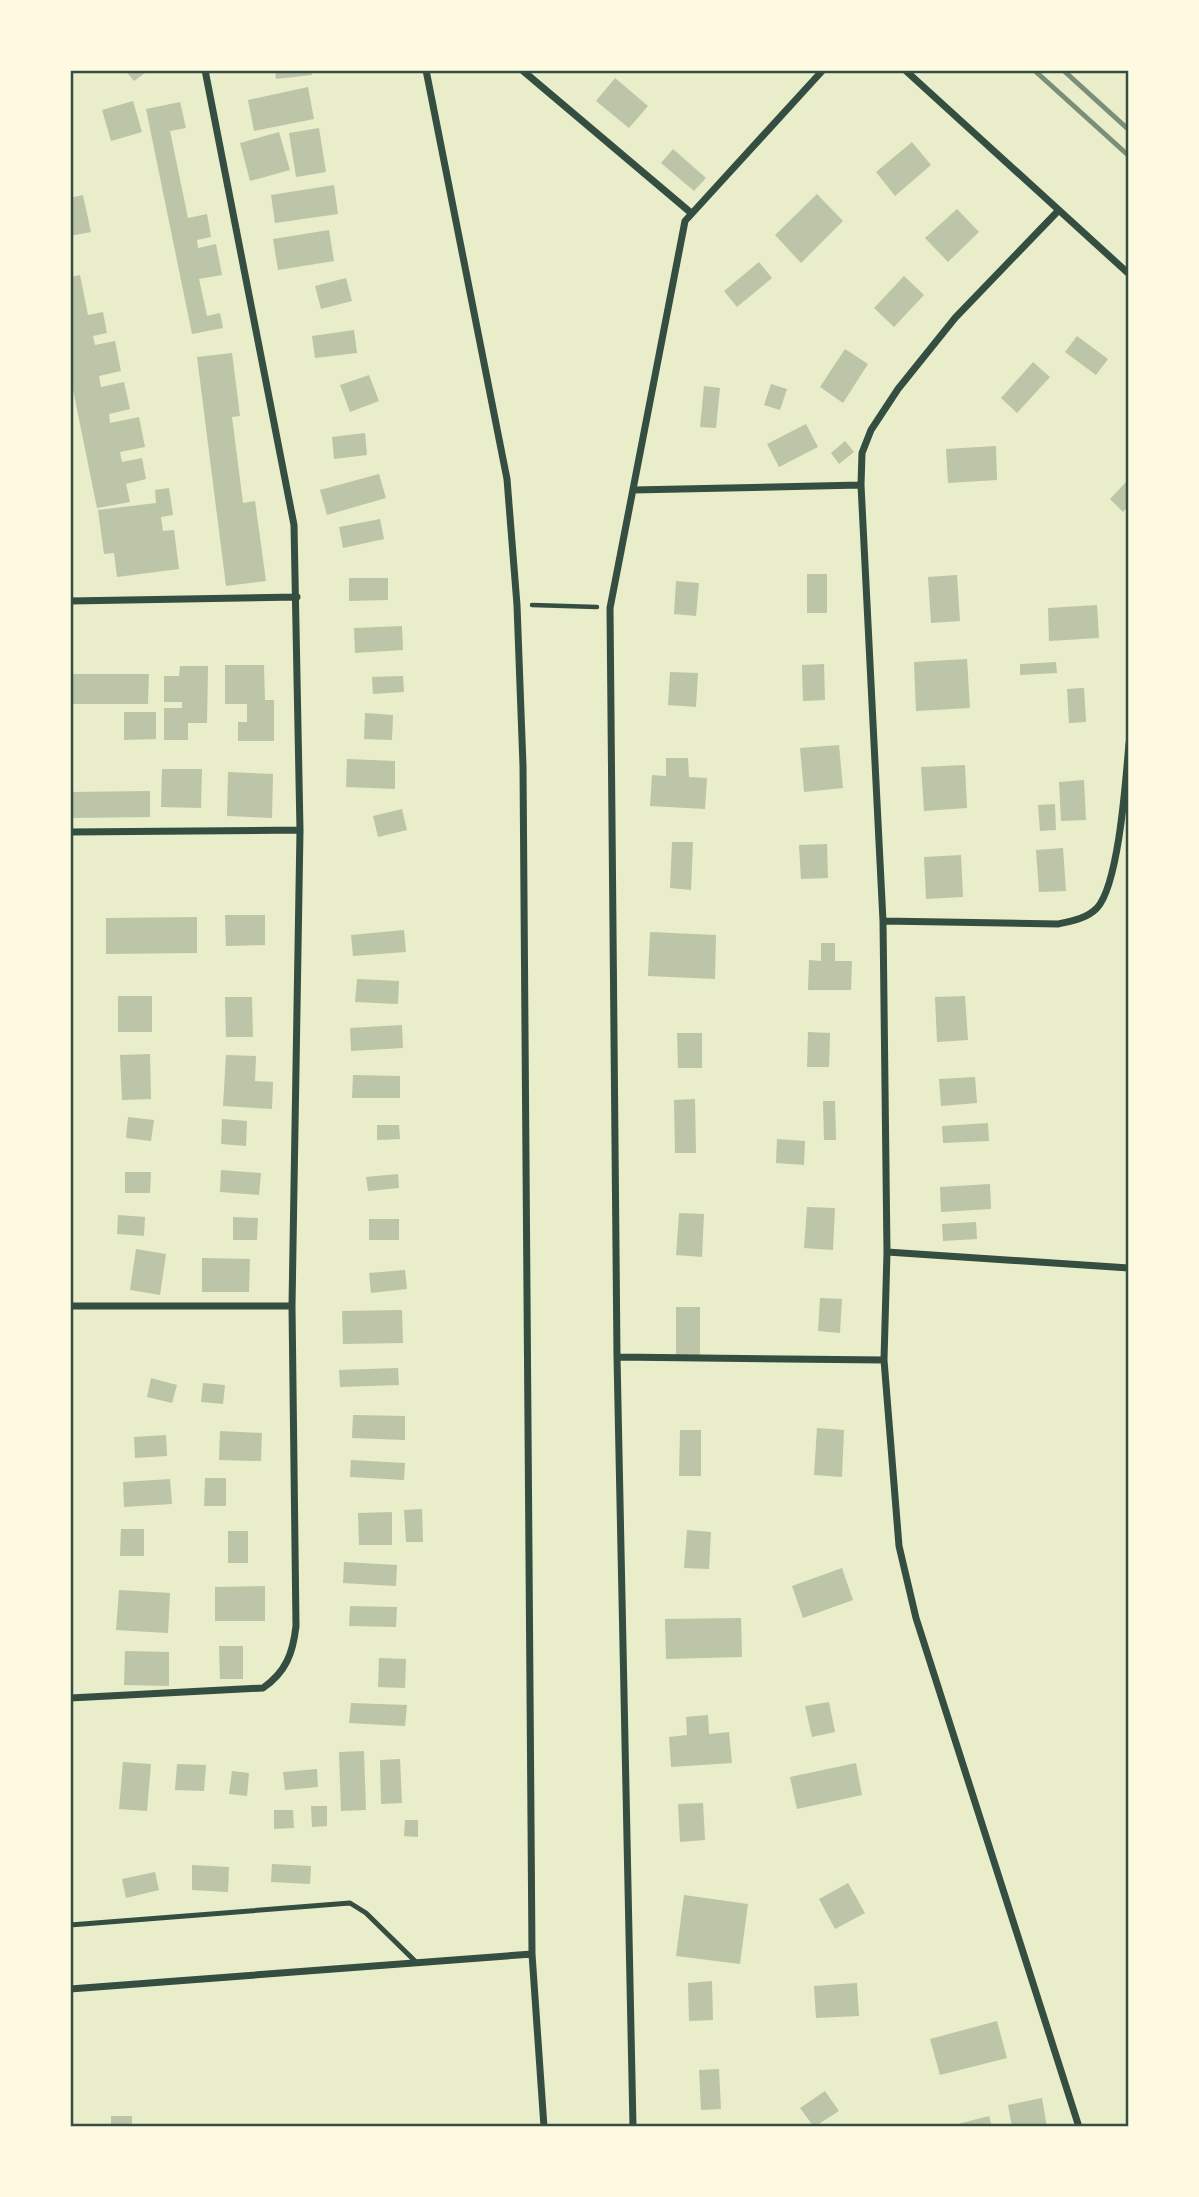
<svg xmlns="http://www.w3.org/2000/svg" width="1199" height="2197" viewBox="0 0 1199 2197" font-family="Jost,sans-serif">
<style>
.building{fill:#bcc5a7}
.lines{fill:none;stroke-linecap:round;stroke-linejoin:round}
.path{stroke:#344e41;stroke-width:4.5}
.service{stroke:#344e41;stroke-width:5}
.minor{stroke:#344e41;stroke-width:7}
.rail{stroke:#7c8e77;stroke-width:5}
.neatline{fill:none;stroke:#344e41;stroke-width:2.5}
</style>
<rect width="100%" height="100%" fill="#e9edc9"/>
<path class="building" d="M 125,70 L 149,70 L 134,81 Z
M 275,70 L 311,70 L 312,75 L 276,79 Z
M 615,78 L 648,106 L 629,128 L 596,101 Z
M 308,87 L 314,119 L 254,131 L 248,100 Z
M 133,101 L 142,132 L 111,141 L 102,110 Z
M 180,102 L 186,128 L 170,131 L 188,218 L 207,214 L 211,237 L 197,240 L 198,248 L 216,244 L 222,275 L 199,279 L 207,316 L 220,313 L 223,328 L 192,334 L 146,109 Z
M 319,128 L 326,172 L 296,177 L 289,133 Z
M 279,132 L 290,170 L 250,181 L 240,143 Z
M 912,142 L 931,165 L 895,196 L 876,172 Z
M 673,149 L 706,178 L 694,191 L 661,163 Z
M 334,185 L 338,214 L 275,223 L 271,195 Z
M 817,194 L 843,221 L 801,263 L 775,235 Z
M 83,195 L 91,232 L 70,236 L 70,198 Z
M 957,209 L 979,232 L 948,262 L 925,238 Z
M 329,230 L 334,261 L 278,270 L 273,239 Z
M 759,262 L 772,278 L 737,307 L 724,291 Z
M 80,275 L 88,315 L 103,312 L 107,333 L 93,336 L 95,345 L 115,341 L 121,371 L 99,376 L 101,387 L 124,382 L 130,409 L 109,414 L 110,423 L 139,417 L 145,447 L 120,452 L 122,462 L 142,458 L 146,479 L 126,484 L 130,502 L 97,508 L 70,375 L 70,277 Z
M 904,276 L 924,295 L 894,327 L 874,308 Z
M 346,278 L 352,301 L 321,309 L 315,286 Z
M 354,330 L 357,353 L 315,358 L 312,336 Z
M 1077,336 L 1108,359 L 1096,375 L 1065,352 Z
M 845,349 L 868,364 L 843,403 L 820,387 Z
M 232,353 L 240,416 L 232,417 L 243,503 L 255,501 L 266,581 L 226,586 L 197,357 Z
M 1033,362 L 1050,377 L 1017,413 L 1001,398 Z
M 369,375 L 379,401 L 350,412 L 340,385 Z
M 771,384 L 787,389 L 780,410 L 764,405 Z
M 704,386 L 720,388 L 716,428 L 700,427 Z
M 806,424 L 818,447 L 779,467 L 767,444 Z
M 365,433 L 367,455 L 334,459 L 332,437 Z
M 845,441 L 854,452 L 839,464 L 831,453 Z
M 996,446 L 997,480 L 948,483 L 946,449 Z
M 379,474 L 386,498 L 327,515 L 320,490 Z
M 1129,479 L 1129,505 L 1123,512 L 1110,499 Z
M 169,488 L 173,515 L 161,517 L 163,531 L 174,530 L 179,569 L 117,577 L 114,553 L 104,554 L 98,510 L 156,503 L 155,490 Z
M 380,519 L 384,539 L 343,548 L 339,527 Z
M 807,574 L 827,574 L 827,613 L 807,613 Z
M 957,575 L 960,621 L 931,623 L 928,577 Z
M 349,578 L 388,578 L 388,600 L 349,601 Z
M 676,581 L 699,583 L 696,616 L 674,614 Z
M 1097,605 L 1099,638 L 1049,641 L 1048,608 Z
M 402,626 L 403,650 L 355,653 L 354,628 Z
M 967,659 L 970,708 L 916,711 L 914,662 Z
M 1056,662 L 1057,673 L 1020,675 L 1020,664 Z
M 824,664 L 825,700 L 803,701 L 802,665 Z
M 225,665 L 264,665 L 265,700 L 274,700 L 274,741 L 238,741 L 238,722 L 247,722 L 247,704 L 225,704 Z
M 180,666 L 208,666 L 207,723 L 188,723 L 188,740 L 164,740 L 164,708 L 182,708 L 182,702 L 164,702 L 164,676 L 179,676 Z
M 670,672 L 698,673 L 696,707 L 668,705 Z
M 70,674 L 149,674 L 148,704 L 70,704 Z
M 403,676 L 404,692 L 373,694 L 372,677 Z
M 1084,688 L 1086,722 L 1069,723 L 1067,689 Z
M 124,712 L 156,712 L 156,739 L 124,740 Z
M 365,713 L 393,715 L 392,740 L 364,739 Z
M 839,745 L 843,788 L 804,792 L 800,748 Z
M 666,758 L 688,758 L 689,777 L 707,778 L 705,809 L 650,806 L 652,775 L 666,776 Z
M 347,759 L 395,761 L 395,789 L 346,787 Z
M 965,765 L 967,808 L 924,811 L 921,767 Z
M 162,769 L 202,769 L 201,808 L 161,807 Z
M 228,772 L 273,774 L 272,818 L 227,816 Z
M 1084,780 L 1086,820 L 1061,821 L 1059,782 Z
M 150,791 L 150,817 L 70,818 L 70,792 Z
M 1055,804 L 1056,830 L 1040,831 L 1038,805 Z
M 402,809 L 407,830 L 378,837 L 373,816 Z
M 672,842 L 693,842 L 691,890 L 670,888 Z
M 827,844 L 828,878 L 801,879 L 799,845 Z
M 1063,848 L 1066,891 L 1039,892 L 1036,850 Z
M 961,855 L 963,897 L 926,899 L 924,857 Z
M 225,915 L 265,915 L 265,945 L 226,946 Z
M 197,917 L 197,953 L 106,954 L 106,918 Z
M 404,930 L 406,952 L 353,956 L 351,935 Z
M 650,932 L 716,935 L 715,979 L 648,976 Z
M 821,943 L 835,943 L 835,961 L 852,961 L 851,990 L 808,990 L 809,960 L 821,961 Z
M 357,979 L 399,981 L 398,1004 L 355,1002 Z
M 118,996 L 152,996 L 152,1032 L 118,1032 Z
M 965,996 L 968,1040 L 937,1042 L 935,997 Z
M 225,997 L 252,997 L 253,1037 L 226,1037 Z
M 402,1025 L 403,1048 L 351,1051 L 350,1028 Z
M 808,1032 L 830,1033 L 829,1067 L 807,1067 Z
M 677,1033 L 702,1033 L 702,1068 L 678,1068 Z
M 150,1054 L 151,1099 L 122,1100 L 120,1055 Z
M 226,1055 L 256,1056 L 255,1081 L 273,1082 L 272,1109 L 223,1106 Z
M 353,1075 L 400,1076 L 400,1098 L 352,1098 Z
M 975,1077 L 977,1103 L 941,1106 L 939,1079 Z
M 695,1099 L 696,1153 L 675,1153 L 674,1100 Z
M 823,1101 L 835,1101 L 836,1140 L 824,1140 Z
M 128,1117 L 154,1120 L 151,1141 L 126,1138 Z
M 222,1119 L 247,1121 L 246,1146 L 221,1144 Z
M 988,1123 L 989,1141 L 943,1143 L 942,1126 Z
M 377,1125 L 399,1125 L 400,1139 L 377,1140 Z
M 777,1139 L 805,1141 L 804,1165 L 776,1163 Z
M 221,1170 L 261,1173 L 259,1195 L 220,1192 Z
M 125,1172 L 151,1172 L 150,1193 L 125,1193 Z
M 398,1174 L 399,1188 L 368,1191 L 366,1177 Z
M 990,1184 L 991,1209 L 941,1212 L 940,1187 Z
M 807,1207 L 835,1208 L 833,1250 L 804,1248 Z
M 679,1213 L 704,1214 L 702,1257 L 676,1255 Z
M 118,1215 L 145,1217 L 144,1236 L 117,1234 Z
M 233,1217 L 258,1218 L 257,1240 L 233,1240 Z
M 369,1219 L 399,1219 L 399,1240 L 369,1240 Z
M 976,1222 L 977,1239 L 943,1241 L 942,1224 Z
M 136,1249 L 166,1254 L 160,1295 L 130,1290 Z
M 202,1258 L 250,1259 L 249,1292 L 202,1292 Z
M 405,1270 L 407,1289 L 371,1293 L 369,1273 Z
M 820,1298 L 842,1299 L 840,1333 L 818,1331 Z
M 676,1307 L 700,1307 L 700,1355 L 676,1355 Z
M 402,1310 L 403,1343 L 343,1344 L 342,1311 Z
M 398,1368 L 399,1385 L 340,1387 L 339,1370 Z
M 151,1378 L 177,1385 L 172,1403 L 147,1397 Z
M 203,1383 L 225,1385 L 223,1404 L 201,1402 Z
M 353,1415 L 405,1416 L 405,1440 L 352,1438 Z
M 817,1428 L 844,1430 L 842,1477 L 814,1475 Z
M 680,1430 L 701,1430 L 701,1476 L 679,1476 Z
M 220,1431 L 262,1433 L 261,1461 L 219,1460 Z
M 166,1435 L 167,1456 L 135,1458 L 134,1437 Z
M 351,1460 L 405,1463 L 404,1480 L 350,1477 Z
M 205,1478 L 226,1478 L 226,1506 L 204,1506 Z
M 170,1479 L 172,1504 L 124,1507 L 123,1482 Z
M 422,1509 L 423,1542 L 406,1542 L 404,1510 Z
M 392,1512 L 392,1545 L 359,1545 L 358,1513 Z
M 121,1529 L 144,1529 L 144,1556 L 120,1556 Z
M 687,1530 L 711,1532 L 709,1569 L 684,1568 Z
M 228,1531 L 248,1531 L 248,1563 L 228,1563 Z
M 344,1562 L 397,1565 L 396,1586 L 343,1583 Z
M 842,1568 L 853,1600 L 803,1618 L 792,1586 Z
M 265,1586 L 265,1621 L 215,1621 L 215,1587 Z
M 119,1590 L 170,1593 L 168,1633 L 116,1630 Z
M 350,1606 L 397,1607 L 396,1627 L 349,1626 Z
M 741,1618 L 742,1657 L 666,1659 L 665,1619 Z
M 219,1646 L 243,1646 L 243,1679 L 220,1679 Z
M 125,1651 L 169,1652 L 169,1686 L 124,1685 Z
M 379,1658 L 406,1659 L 405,1688 L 378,1687 Z
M 829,1702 L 835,1732 L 812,1737 L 805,1706 Z
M 351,1703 L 407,1705 L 405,1726 L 349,1723 Z
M 708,1715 L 709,1734 L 729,1732 L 732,1763 L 671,1767 L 669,1737 L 687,1735 L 686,1717 Z
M 364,1751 L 366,1810 L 341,1811 L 339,1752 Z
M 400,1759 L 402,1803 L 381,1804 L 380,1760 Z
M 123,1762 L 151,1764 L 147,1811 L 119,1809 Z
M 856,1763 L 862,1795 L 797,1809 L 790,1777 Z
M 177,1764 L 206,1765 L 204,1791 L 175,1790 Z
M 317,1769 L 318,1787 L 285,1790 L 283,1772 Z
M 232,1771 L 249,1773 L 247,1796 L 229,1794 Z
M 703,1803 L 705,1840 L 680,1842 L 678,1804 Z
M 311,1806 L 327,1806 L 327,1826 L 312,1827 Z
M 274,1810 L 293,1810 L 294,1828 L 274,1829 Z
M 405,1820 L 418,1820 L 418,1837 L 404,1836 Z
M 272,1864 L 311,1866 L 310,1884 L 271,1882 Z
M 192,1865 L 229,1867 L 228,1892 L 192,1890 Z
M 155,1872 L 159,1890 L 126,1898 L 122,1879 Z
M 848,1883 L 865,1913 L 835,1929 L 819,1899 Z
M 684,1895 L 748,1904 L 740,1964 L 676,1956 Z
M 712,1981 L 713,2020 L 689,2021 L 688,1983 Z
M 857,1983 L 859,2016 L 816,2018 L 814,1986 Z
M 997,2021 L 1007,2058 L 940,2075 L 930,2039 Z
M 719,2069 L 721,2109 L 701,2110 L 699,2070 Z
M 825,2091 L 839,2111 L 814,2127 L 800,2108 Z
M 1042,2098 L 1047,2127 L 1012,2127 L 1008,2105 Z
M 111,2116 L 132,2116 L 132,2127 L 111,2127 Z
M 989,2116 L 992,2127 L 950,2127 L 950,2126 Z"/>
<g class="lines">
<path class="path" d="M 532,605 L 597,607"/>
<path class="service" d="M 70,1925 L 350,1903 L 366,1913 L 417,1963"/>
<path class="minor" d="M 426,70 L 507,479 L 517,605 L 523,766 L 532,1954 L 544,2127
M 522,70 L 690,212
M 905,70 L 1129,274
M 1058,211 L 955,318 L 898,389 L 871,430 L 862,453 L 861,485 L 883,921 L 887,1252 L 884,1360 L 899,1546 L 916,1618 L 1079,2127
M 633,490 L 861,485
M 70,601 L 297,597
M 70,832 L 300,830
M 883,921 L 1058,924 C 1072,921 1086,919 1097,908 C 1119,884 1126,777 1129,743
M 887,1252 L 1129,1268
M 70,1306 L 292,1306
M 617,1357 L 884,1360
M 70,1698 L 263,1688 C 286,1672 293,1653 296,1626 L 292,1306 L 300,830 L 294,525 L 205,70
M 70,1989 L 532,1954
M 633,2127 L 617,1357 L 610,608 L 685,221 L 823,70"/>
<path class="rail" d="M 1034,70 L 1129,156
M 1063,70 L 1129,130
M 1127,70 L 1129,72"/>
</g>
<rect width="1199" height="2197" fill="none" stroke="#fefae0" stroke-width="144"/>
<rect x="72" y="72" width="1055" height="2053" class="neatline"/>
</svg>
